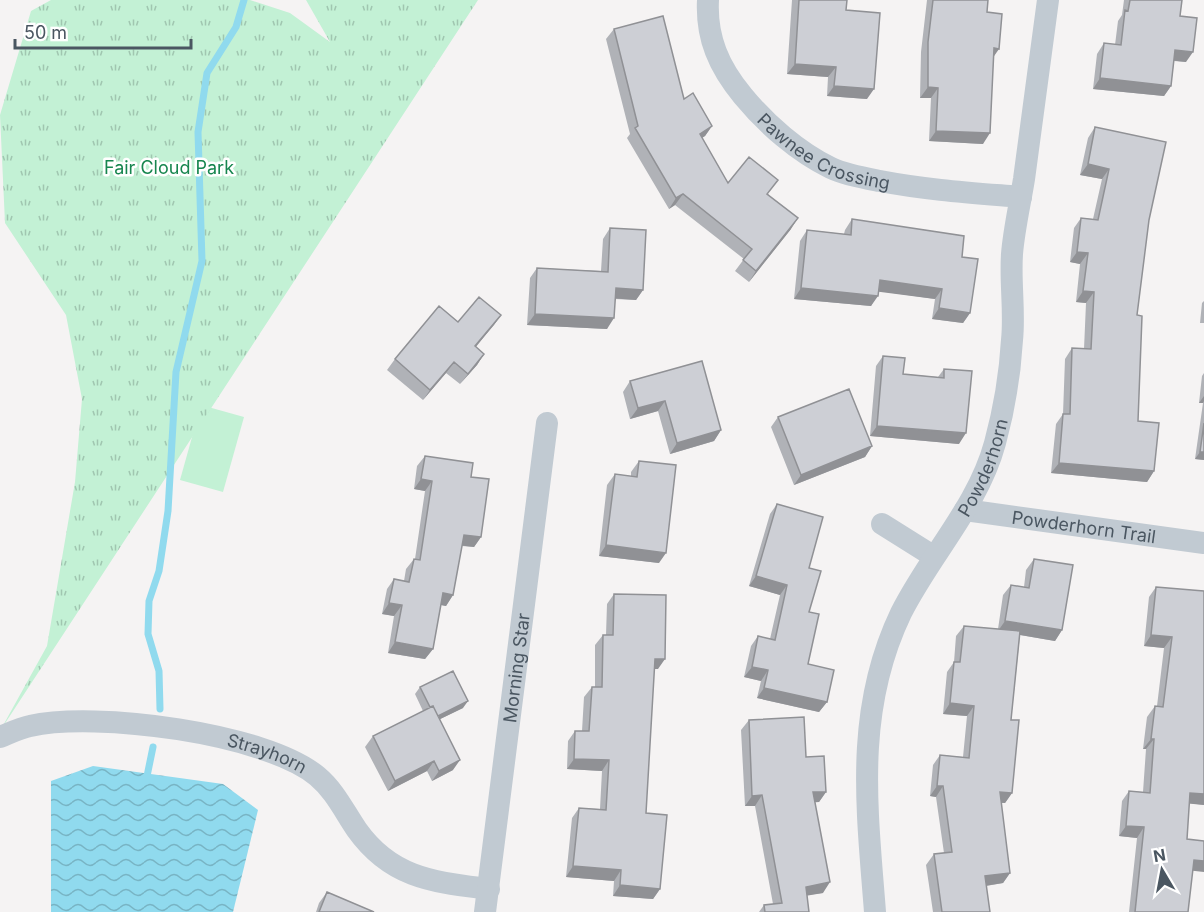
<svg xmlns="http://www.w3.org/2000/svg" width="1204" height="912" viewBox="0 0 1204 912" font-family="Inter,sans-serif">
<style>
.grass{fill:#c3f1d5}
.park{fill:url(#park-tufts)}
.water{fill:url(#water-waves)}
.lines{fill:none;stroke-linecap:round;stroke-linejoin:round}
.stream{stroke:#90daee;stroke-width:7}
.minor{stroke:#c1cad2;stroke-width:22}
.wall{fill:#b0b2b7}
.shaded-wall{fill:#909195}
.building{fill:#cdcfd5;stroke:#909195;stroke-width:1.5}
.labels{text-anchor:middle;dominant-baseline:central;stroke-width:5;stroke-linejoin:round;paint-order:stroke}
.street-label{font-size:18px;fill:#4a5661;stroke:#fff}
.park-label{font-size:18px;fill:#17864f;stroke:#fff}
</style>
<defs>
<pattern id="park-tufts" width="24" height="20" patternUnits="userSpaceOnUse" patternTransform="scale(1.5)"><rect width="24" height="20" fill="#c3f1d5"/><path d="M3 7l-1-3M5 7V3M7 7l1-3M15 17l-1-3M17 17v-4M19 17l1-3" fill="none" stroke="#a0c6b0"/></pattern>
<pattern id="water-waves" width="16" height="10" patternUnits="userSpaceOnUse" patternTransform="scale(1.5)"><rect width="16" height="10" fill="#90daee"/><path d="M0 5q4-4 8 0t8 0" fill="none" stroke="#78b4c4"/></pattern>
</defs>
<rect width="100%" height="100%" fill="#f5f3f3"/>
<path class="grass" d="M 201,405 L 244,417 L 223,492 L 180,480 Z"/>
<path class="park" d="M 51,0 L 250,0 L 290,13 L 330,42 L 306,0 L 478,0 L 0,731 L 47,646 L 75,482 L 82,399 L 66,315 L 5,223 L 0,115 L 31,11 Z"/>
<path class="water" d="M 93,766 L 223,784 L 258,810 L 233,912 L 51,912 L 51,781 Z"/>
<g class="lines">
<path class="stream" d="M 160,709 L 159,671 L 148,634 L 149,601 L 159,571 L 168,511 L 176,372 L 202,261 L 198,132 L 207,73 L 236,27 L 244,0
M 146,781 L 153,747"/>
<g class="minor">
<path id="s1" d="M 708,0 C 706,38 719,67 743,96 C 766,124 798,152 831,168 C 846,175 864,178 880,181 C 927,190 974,193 1021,197"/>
<path id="s2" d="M 965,510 L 1204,543"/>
<path d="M 882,524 L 933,556"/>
<path id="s3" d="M 0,737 C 10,733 20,728 30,726 C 95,711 265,733 317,776 C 335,791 344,811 357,830 C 392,879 435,882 489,889"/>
<path id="s4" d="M 485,912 L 547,423"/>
<path id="s5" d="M 875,912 C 867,808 854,711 901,613 C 930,555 978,506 995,443 C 1004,410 1010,375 1012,340 C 1015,312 1010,283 1012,254 C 1014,229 1020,204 1024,179 C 1032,119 1040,60 1048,0"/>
</g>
</g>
<path class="wall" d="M 792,0 L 847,0 L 846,10 L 867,99 L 827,96 L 828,77 L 787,74 Z
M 927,0 L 988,0 L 987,12 L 993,57 L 983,144 L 929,141 L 931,98 L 920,98 L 921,52 Z
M 1124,0 L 1182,0 L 1180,16 L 1186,62 L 1174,61 L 1171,86 L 1164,96 L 1093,89 L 1097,54 L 1104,43 L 1115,45 L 1118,21 L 1122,15 Z
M 614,29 L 712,126 L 705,136 L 702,138 L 728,183 L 768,194 L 791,229 L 749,282 L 735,271 L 744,259 L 675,205 L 669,209 L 627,138 L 630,134 L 606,39 Z
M 1095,127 L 1149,220 L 1137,315 L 1138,421 L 1154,471 L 1147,482 L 1051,473 L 1056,424 L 1063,414 L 1065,359 L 1072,348 L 1084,349 L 1086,303 L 1076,302 L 1080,264 L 1070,262 L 1074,228 L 1081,218 L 1093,219 L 1102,179 L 1080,175 L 1088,138 Z
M 852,219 L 962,257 L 970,313 L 963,323 L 932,319 L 935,299 L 879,291 L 871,306 L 794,299 L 800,241 L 807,230 L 844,234 L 845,230 Z
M 610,228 L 643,290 L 636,300 L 615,299 L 607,329 L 527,325 L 530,278 L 537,268 L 601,271 L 603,239 Z
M 1204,301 L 1204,323 L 1200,323 L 1202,303 Z
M 501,315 L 476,347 L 484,354 L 477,365 L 460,384 L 446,373 L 423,400 L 387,370 L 395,359 L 458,322 Z
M 883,356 L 903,374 L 938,377 L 944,369 L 959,444 L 870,436 L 876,366 Z
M 1204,373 L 1204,460 L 1195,459 L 1203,403 L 1199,403 L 1202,376 Z
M 630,381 L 721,430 L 714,441 L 670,454 L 658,411 L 630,419 L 623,392 Z
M 778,417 L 872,446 L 865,457 L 794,485 L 771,427 Z
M 425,456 L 471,477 L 481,537 L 474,547 L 462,546 L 453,595 L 446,606 L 441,605 L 433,649 L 425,659 L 388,653 L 394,616 L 382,614 L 387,589 L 394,579 L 404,581 L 406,569 L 414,559 L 415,559 L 425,491 L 414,489 L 417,466 Z
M 639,461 L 659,563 L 599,556 L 607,485 L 615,474 L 631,476 L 631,472 Z
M 777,504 L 809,568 L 809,612 L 808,664 L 827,702 L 819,712 L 757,698 L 761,681 L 744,677 L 751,646 L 758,636 L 770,639 L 780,595 L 749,586 L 770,514 Z
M 1034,559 L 1062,630 L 1055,641 L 1020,635 L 1011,720 L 1012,793 L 1005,803 L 1001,803 L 1010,873 L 1003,883 L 986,886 L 990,912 L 933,912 L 926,865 L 934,854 L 944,853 L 936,797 L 930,796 L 933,765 L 940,755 L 963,757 L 967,716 L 943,714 L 947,672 L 954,662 L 956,636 L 964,626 L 998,629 L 1003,595 L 1011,585 L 1024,587 L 1026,570 Z
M 1156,587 L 1204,591 L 1204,805 L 1189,803 L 1187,839 L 1192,871 L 1188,912 L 1129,912 L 1137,838 L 1119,836 L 1122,801 L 1129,791 L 1143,792 L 1146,749 L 1143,749 L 1147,717 L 1155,706 L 1157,706 L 1164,648 L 1144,646 L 1149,597 Z
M 614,594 L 658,669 L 654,669 L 646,813 L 660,889 L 653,899 L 613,896 L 614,881 L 566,877 L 572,818 L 579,808 L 600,809 L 602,771 L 567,769 L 568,741 L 575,731 L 582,731 L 584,697 L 592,687 L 595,687 L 595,645 L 603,635 L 606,635 L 607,604 Z
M 420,687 L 463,708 L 440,719 L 453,770 L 432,781 L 427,771 L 388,791 L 365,747 L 373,736 L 423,711 L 415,694 Z
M 749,720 L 806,757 L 826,792 L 819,802 L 815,802 L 823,893 L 807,895 L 809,912 L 759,912 L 764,905 L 773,904 L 755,806 L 745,806 L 741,730 Z
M 327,892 L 374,912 L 316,912 L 319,903 Z"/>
<path class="shaded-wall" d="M 994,48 L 999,49 L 992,59 Z
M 1175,50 L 1193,52 L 1186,62 L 1168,60 Z
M 795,64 L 836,67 L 828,77 L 787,74 Z
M 1100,78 L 1171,86 L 1164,96 L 1093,89 Z
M 834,86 L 874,89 L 867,99 L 827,96 Z
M 928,87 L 938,88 L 931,98 L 920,98 Z
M 712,126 L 705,136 L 692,144 L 700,134 Z
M 936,131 L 990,133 L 983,144 L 929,141 Z
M 1088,164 L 1109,169 L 1102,179 L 1080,175 Z
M 683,194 L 675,205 L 669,209 L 676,198 Z
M 798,218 L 791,229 L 749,282 L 756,271 Z
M 1077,252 L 1088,253 L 1080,264 L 1070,262 Z
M 880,280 L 942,289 L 935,299 L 873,291 Z
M 616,288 L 643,290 L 636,300 L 609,298 Z
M 801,288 L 878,296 L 871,306 L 794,299 Z
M 1083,291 L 1094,292 L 1086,303 L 1076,302 Z
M 939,308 L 970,313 L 963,323 L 932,319 Z
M 535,314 L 614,318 L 607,329 L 527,325 Z
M 501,315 L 494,325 L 467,357 L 475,346 Z
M 484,354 L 477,365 L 460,384 Z
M 454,362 L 446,373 L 423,400 L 430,390 Z
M 1204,396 L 1204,401 L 1203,403 L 1199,403 Z
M 665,401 L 658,411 L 630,419 L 638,408 Z
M 877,426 L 966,433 L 959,444 L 870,436 Z
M 721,430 L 714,441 L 670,454 L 677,443 Z
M 872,446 L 865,457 L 794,485 L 801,475 Z
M 1200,452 L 1204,452 L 1204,460 L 1195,459 Z
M 1059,463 L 1154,471 L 1147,482 L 1051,473 Z
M 421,479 L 432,481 L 425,491 L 414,489 Z
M 464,535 L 481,537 L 474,547 L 457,545 Z
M 606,545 L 666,553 L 659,563 L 599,556 Z
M 756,576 L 787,585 L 780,595 L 749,586 Z
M 443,593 L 453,595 L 446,606 L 436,604 Z
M 389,603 L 402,605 L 394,616 L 382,614 Z
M 1005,621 L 1062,630 L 1055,641 L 998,631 Z
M 1151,635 L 1172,637 L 1164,648 L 1144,646 Z
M 395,642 L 433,649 L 425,659 L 388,653 Z
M 655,659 L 665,659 L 658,669 L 647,669 Z
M 752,667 L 768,670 L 761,681 L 744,677 Z
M 764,688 L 827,702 L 819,712 L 757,698 Z
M 468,701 L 463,708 L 430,724 L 435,717 Z
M 950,703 L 974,706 L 967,716 L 943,714 Z
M 1151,739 L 1154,739 L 1146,749 L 1143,749 Z
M 574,759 L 609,760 L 602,771 L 567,769 Z
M 460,760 L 453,770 L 432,781 L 439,771 Z
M 434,761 L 427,771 L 388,791 L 395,781 Z
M 937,786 L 943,786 L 936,797 L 930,796 Z
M 813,792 L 826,792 L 819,802 L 806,803 Z
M 1000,792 L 1012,793 L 1005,803 L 992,802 Z
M 1190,793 L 1204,794 L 1204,805 L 1183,803 Z
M 762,795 L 755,806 L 745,806 L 752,796 Z
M 1126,826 L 1144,827 L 1137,838 L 1119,836 Z
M 1194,860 L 1204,861 L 1204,872 L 1186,870 Z
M 573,866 L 621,870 L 614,881 L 566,877 Z
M 1010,873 L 1003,883 L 978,887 L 985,876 Z
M 830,882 L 823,893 L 799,897 L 806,887 Z
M 620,885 L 660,889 L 653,899 L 613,896 Z"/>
<path class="building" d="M 799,0 L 847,0 L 846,10 L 880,13 L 874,89 L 834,86 L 836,67 L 795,64 Z
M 933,0 L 988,0 L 987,12 L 1002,14 L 999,49 L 994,48 L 990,133 L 936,131 L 938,88 L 928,87 L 928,42 Z
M 1130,0 L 1182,0 L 1180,16 L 1197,18 L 1193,52 L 1175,50 L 1171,86 L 1100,78 L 1104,43 L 1121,45 L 1125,10 L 1128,11 Z
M 663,16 L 684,99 L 693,93 L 712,126 L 700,134 L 728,183 L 749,157 L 778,180 L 767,194 L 798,218 L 756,271 L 743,260 L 752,249 L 683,194 L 676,198 L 635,128 L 638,126 L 614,29 Z
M 1095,127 L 1166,142 L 1149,220 L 1137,315 L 1142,316 L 1138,421 L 1159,423 L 1154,471 L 1059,463 L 1063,414 L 1070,414 L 1072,348 L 1091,349 L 1094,292 L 1083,291 L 1088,253 L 1077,252 L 1081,218 L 1098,220 L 1109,169 L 1088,164 Z
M 852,219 L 964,236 L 962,257 L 978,259 L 970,313 L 939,308 L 942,289 L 880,280 L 878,296 L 801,288 L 807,230 L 851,235 Z
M 610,228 L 646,230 L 643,290 L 616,288 L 614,318 L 535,314 L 537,268 L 608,272 Z
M 479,297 L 501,315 L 475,346 L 484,354 L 468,374 L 454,362 L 430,390 L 395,359 L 439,306 L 458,322 Z
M 883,356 L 905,358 L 903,374 L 944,378 L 944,369 L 972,371 L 966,433 L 877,426 Z
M 702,361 L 721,430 L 677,443 L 665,401 L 638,408 L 630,381 Z
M 849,389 L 872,446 L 801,475 L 778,417 Z
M 1204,423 L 1204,452 L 1200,452 Z
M 425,456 L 473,463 L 471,477 L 489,479 L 481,537 L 464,535 L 453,595 L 443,593 L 433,649 L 395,642 L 402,605 L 389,603 L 394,579 L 409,582 L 414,559 L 420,560 L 432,481 L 421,479 Z
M 639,461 L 676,465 L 666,553 L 606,545 L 615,474 L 637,477 Z
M 777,504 L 823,517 L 809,568 L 821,571 L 809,612 L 819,614 L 808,664 L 834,670 L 827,702 L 764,688 L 768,670 L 752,667 L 758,636 L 775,640 L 787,585 L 756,576 Z
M 1034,559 L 1073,565 L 1062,630 L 1005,621 L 1011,585 L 1029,588 Z
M 1156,587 L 1204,591 L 1204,794 L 1190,793 L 1187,839 L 1204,841 L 1204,861 L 1194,860 L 1188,912 L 1135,912 L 1144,827 L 1126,826 L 1129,791 L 1150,793 L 1154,739 L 1151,739 L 1155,706 L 1163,707 L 1172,637 L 1151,635 Z
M 614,594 L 666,595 L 665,659 L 655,659 L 646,813 L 667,815 L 660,889 L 620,885 L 621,870 L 573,866 L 579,808 L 606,810 L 609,760 L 574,759 L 575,731 L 589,731 L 592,687 L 602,687 L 603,635 L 613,635 Z
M 964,626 L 1020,631 L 1011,720 L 1019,720 L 1012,793 L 1000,792 L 1010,873 L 985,876 L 990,912 L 942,912 L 934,854 L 952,852 L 943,786 L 937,786 L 940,755 L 969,758 L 974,706 L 950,703 L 954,662 L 960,662 Z
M 453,671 L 468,701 L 438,716 L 433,706 L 430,707 L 420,687 Z
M 433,706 L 460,760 L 439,771 L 434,761 L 395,781 L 373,736 Z
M 804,717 L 806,757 L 824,756 L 826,792 L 813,792 L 830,882 L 806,887 L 809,912 L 765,912 L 764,905 L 782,903 L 762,795 L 752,796 L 749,720 Z
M 327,892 L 374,912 L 319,912 Z"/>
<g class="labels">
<g class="street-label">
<text stroke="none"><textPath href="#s1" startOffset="206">Pawnee Crossing</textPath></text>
<text stroke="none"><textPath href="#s5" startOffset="472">Powderhorn</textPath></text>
<text stroke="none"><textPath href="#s2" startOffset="120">Powderhorn Trail</textPath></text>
<text stroke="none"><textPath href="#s4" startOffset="246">Morning Star</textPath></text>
<text stroke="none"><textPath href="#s3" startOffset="273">Strayhorn</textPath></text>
</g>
<g class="park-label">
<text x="169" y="167">Fair Cloud Park</text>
</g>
</g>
<g transform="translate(1162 870) rotate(350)" stroke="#ffffff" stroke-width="4.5" paint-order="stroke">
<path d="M0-4.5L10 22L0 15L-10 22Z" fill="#4a5661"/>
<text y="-9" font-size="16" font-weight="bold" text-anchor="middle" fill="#4a5661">N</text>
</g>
<path d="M15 39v9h176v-9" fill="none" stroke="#4a5661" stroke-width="3"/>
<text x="24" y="39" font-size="18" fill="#4a5661" stroke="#ffffff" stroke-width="4.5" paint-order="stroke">50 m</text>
</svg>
